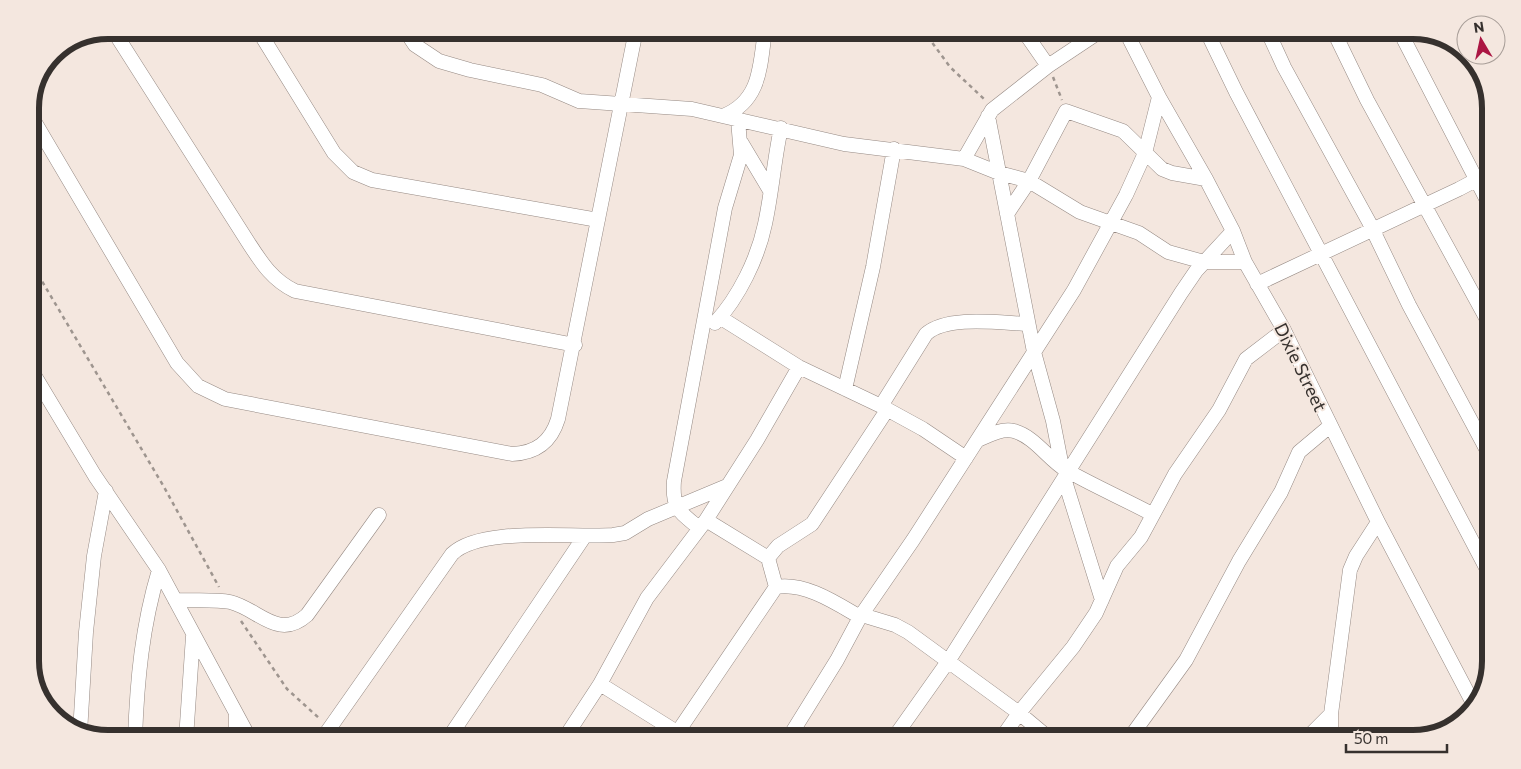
<svg xmlns="http://www.w3.org/2000/svg" width="1521" height="769" viewBox="0 0 1521 769" font-family="Commissioner,sans-serif">
<style>
.lines{fill:none;stroke-linecap:round;stroke-linejoin:round}
.minor-casing{stroke:#958983;stroke-width:15}
.path{stroke:#9e958f;stroke-width:2.5;stroke-dasharray:4 4;stroke-linecap:butt}
.minor{stroke:#fff;stroke-width:14}
.labels{text-anchor:middle;dominant-baseline:central;stroke-width:4;stroke-linejoin:round;paint-order:stroke}
.street-label{font-size:18px;fill:#36312e;stroke:#f4e7df}
.rim{fill:none;stroke:#36312e;stroke-width:6}
</style>
<rect width="100%" height="100%" fill="#f4e7df"/>
<g class="lines">
<g class="minor-casing">
<path id="minor" d="M 113,30 L 248,242 C 261,262 272,280 295,291 L 575,345
M 258,30 L 334,153 L 353,172 L 372,180 L 598,220
M 405,30 L 415,45 L 439,61 L 470,70 L 542,85 L 579,101 L 692,109 L 844,144 L 964,159 L 999,173 L 1029,181 L 1080,212 L 1139,233 L 1168,252 L 1204,262 L 1245,262
M 1023,30 L 1048,66
M 1125,30 L 1159,97 L 1206,179 L 1233,231 L 1245,262 L 1284,330 L 1378,522 L 1474,705
M 1206,30 L 1236,92 L 1491,577
M 1267,30 L 1284,67 L 1369,222 L 1409,305 L 1491,458
M 1333,30 L 1367,100 L 1491,327
M 1399,30 L 1491,208
M 30,114 L 177,363 L 198,386 L 225,399 L 512,454 C 536,453 551,442 558,419 L 636,30
M 723,116 C 761,101 760,66 765,30
M 988,116 L 1034,352 L 1053,421 L 1062,467
M 741,142 L 769,189
M 964,159 L 992,110 L 1048,66 L 1102,30
M 1007,214 L 1029,181 L 1066,111 L 1123,131 L 1162,169 L 1172,173 L 1206,179
M 1257,284 L 1459,189 L 1491,172
M 721,318 L 799,367 L 881,406 L 923,429 L 966,458
M 715,323 C 739,297 758,258 765,224 C 772,192 774,160 781,128
M 30,368 L 95,476 L 159,570 L 250,739
M 845,389 L 873,267 L 894,149
M 881,406 L 926,334 C 947,315 1000,323 1028,324
M 978,440 C 989,435 1002,428 1014,431 C 1035,437 1048,459 1066,470 C 1094,486 1124,499 1152,514
M 1064,478 L 1102,600
M 699,528 C 679,511 672,509 674,481 L 725,208 L 741,155 L 738,120
M 768,558 L 778,546 L 812,524 L 887,410
M 776,587 C 805,582 836,603 860,617
M 175,600 C 192,601 215,599 230,602 C 259,609 278,641 307,615 L 379,515
M 862,615 L 895,625 L 908,632 L 1019,713 L 1050,739
M 600,684 L 688,739
M 331,728 L 343,739
M 80,733 L 86,632 L 94,556 L 106,491
M 135,739 C 137,681 142,626 159,570
M 186,739 L 193,636
M 236,739 L 236,715
M 322,739 L 452,554 C 481,526 571,538 613,535 L 625,533 L 648,519 L 727,486
M 448,739 L 584,537
M 564,739 L 600,684 L 647,598 L 706,520 L 757,440 L 799,367
M 673,739 L 776,587 L 768,558 L 706,520
M 788,739 L 837,660 L 860,617 L 913,540 L 1074,290 L 1126,195 L 1145,153 L 1159,97
M 893,739 L 949,660 L 1181,293 L 1196,271 L 1233,231
M 1001,739 L 1019,713 L 1073,647 L 1096,613 L 1117,566 L 1141,537 L 1175,474 L 1219,410 L 1246,359 L 1284,330
M 1129,739 L 1186,660 L 1239,561 L 1281,492 L 1299,452 L 1330,426
M 1306,739 L 1331,714
M 1331,739 L 1331,714 L 1350,570 L 1356,556 L 1378,522"/>
</g>
<path class="path" d="M 923,30 L 950,67 L 984,99
M 1053,77 L 1062,100
M 30,261 L 164,487 L 219,587
M 241,621 L 287,689 L 320,719"/>
<use href="#minor" class="minor"/>
</g>
<g class="labels">
<g class="street-label">
<text transform="translate(1301 367) rotate(64)">Dixie Street</text>
</g>
</g>
<path d="M0 0H1521V769H0ZM108 39H1413A69 69 0 0 1 1482 108V661A69 69 0 0 1 1413 730H108A69 69 0 0 1 39 661V108A69 69 0 0 1 108 39Z" fill="#f4e7df" fill-rule="evenodd"/>
<path class="rim" d="M108 39H1413A69 69 0 0 1 1482 108V661A69 69 0 0 1 1413 730H108A69 69 0 0 1 39 661V108A69 69 0 0 1 108 39Z"/>
<g transform="translate(1481 40) rotate(351)"><circle r="24" fill="#f4e7df" stroke="#a89e98"/>
<path d="M0-4L9 19L0 12L-9 19Z" fill="#ab1643"/>
<text y="-8" font-size="14" font-weight="bold" text-anchor="middle" fill="#36312e">N</text>
</g>
<path d="M1346 744v8h101v-8" fill="none" stroke="#36312e" stroke-width="2.5"/>
<text x="1354" y="744" font-size="15" fill="#36312e" stroke="#f4e7df" stroke-width="4" paint-order="stroke">50 m</text>
</svg>
